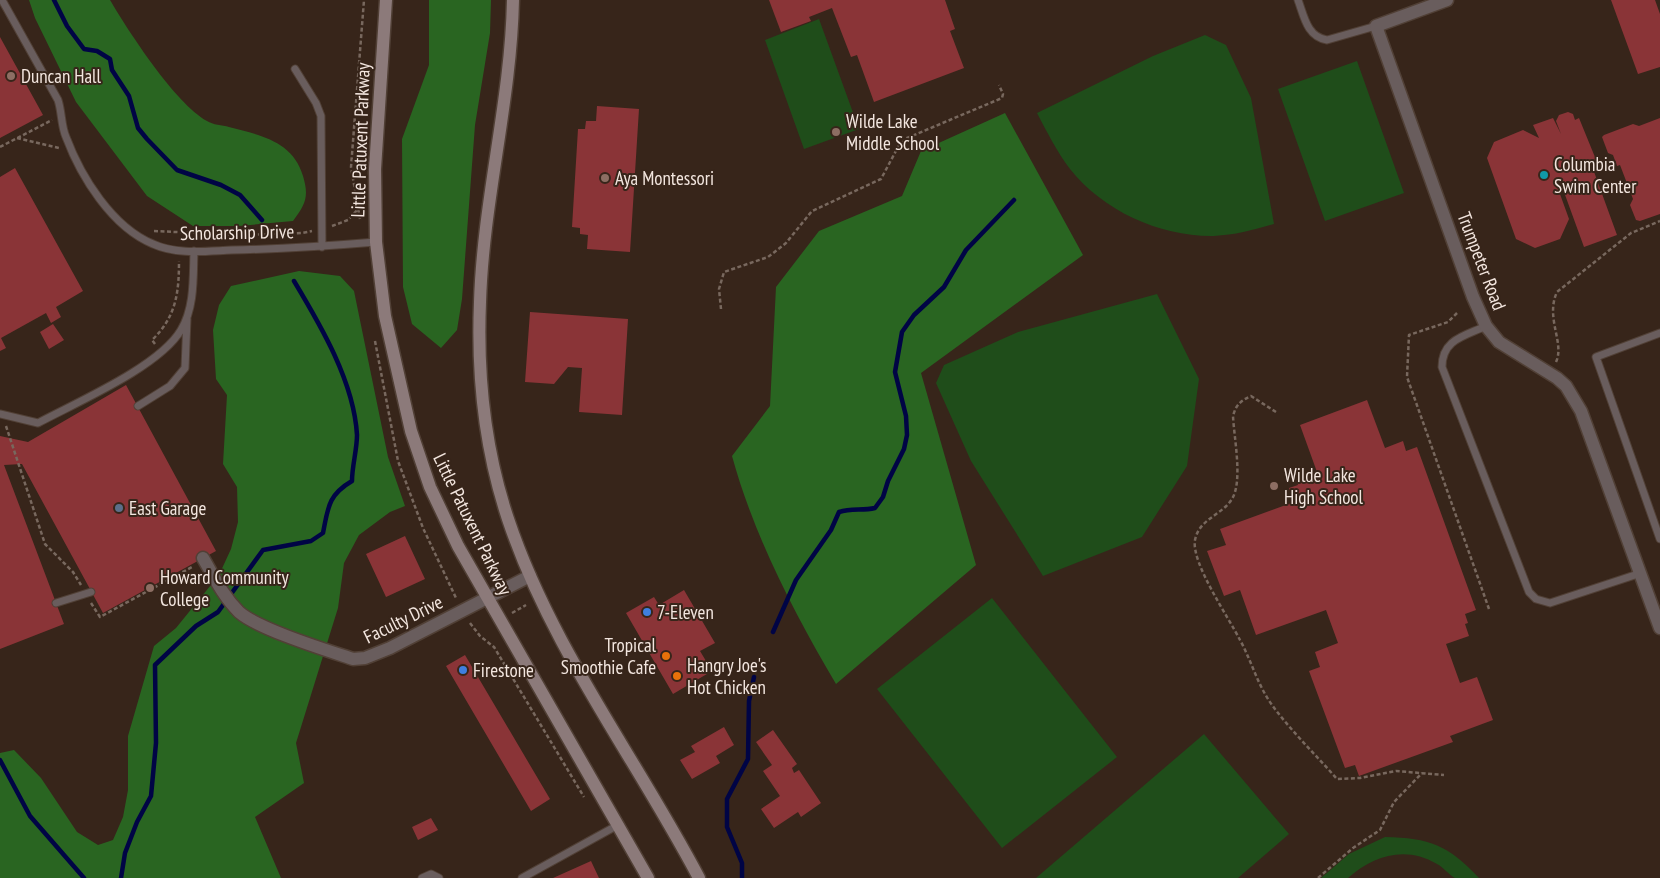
<svg xmlns="http://www.w3.org/2000/svg" width="1660" height="878" viewBox="0 0 1660 878" font-family="'PT Sans Narrow',sans-serif">
<style>
.green{fill:#1f4d1a}
.forest{fill:#296521}
.lines{fill:none;stroke-linecap:round;stroke-linejoin:round}
.stream{stroke:#000445;stroke-width:4.5}
.building{fill:#8a3437}
.service-casing{stroke:#514036;stroke-width:9}
.minor-casing{stroke:#514036;stroke-width:15}
.secondary-casing{stroke:#514036;stroke-width:15}
.path{stroke:#78685e;stroke-width:2.5;stroke-dasharray:4 2.5;stroke-linecap:butt}
.service{stroke:#695d5d;stroke-width:7}
.minor{stroke:#695d5d;stroke-width:12}
.secondary{stroke:#8c7a7a;stroke-width:12}
.education-dot{fill:#8d6e63;stroke:#37251a;stroke-width:2}
.culture-dot{fill:#0f9aa8;stroke:#37251a;stroke-width:2}
.service-dot{fill:#5c6f8a;stroke:#37251a;stroke-width:2}
.shop-dot{fill:#3f7fe0;stroke:#37251a;stroke-width:2}
.food-dot{fill:#e8710a;stroke:#37251a;stroke-width:2}
.labels{text-anchor:middle;dominant-baseline:central;stroke-width:4;stroke-linejoin:round;paint-order:stroke}
.poi-label{font-size:19px;fill:#f3e6df;stroke:#37251a;text-anchor:start}
.street-label{font-size:19px;fill:#f3e6df;stroke:#37251a}
</style>
<rect width="100%" height="100%" fill="#37251a"/>
<path class="green" d="M 819,19 L 859,129 L 804,149 L 765,40 Z
M 1205,35 L 1226,45 L 1251,98 L 1274,224 C 1254,230 1235,235 1214,236 C 1161,237 1103,211 1070,169 C 1057,152 1047,132 1037,113 L 1153,56 Z
M 1357,61 L 1404,193 L 1325,221 L 1278,89 Z
M 1157,294 L 1199,379 L 1187,466 L 1142,537 L 1043,576 L 971,461 L 936,383 L 944,365 L 1018,332 Z
M 992,598 L 1117,757 L 1002,848 L 877,689 Z
M 1204,734 L 1289,834 L 1238,878 L 1036,878 Z
M 1385,837 C 1430,838 1448,845 1479,878 C 1473,878 1460,878 1455,878 C 1449,875 1443,867 1437,864 C 1405,845 1373,856 1348,878 L 1321,878 L 1349,854 Z"/>
<path class="forest" d="M 29,0 L 110,0 C 129,32 175,103 207,121 C 213,125 222,125 229,127 C 260,135 293,141 303,176 C 309,196 306,204 293,221 L 239,226 L 193,226 L 147,196 L 76,102 L 35,18 Z
M 429,0 L 491,0 L 490,33 L 475,125 L 462,299 L 457,330 L 441,348 L 412,324 L 403,287 L 402,139 L 429,65 Z
M 1005,113 L 1083,255 L 921,373 L 976,565 L 836,684 C 794,613 754,536 732,456 L 770,406 L 776,287 L 819,231 L 902,196 L 921,151 Z
M 299,271 L 340,276 L 354,291 L 388,457 L 405,506 L 390,512 L 359,535 L 344,563 L 338,608 L 296,743 L 304,783 L 255,817 L 281,878 L 0,878 L 0,753 L 14,750 L 41,778 L 77,832 L 98,845 L 113,840 L 123,817 L 128,790 L 128,736 L 154,646 L 176,628 L 219,575 L 231,549 L 238,522 L 237,487 L 223,464 L 227,395 L 216,379 L 213,330 L 219,305 L 231,286 Z"/>
<g class="lines">
<path class="stream" d="M 54,0 L 67,26 L 84,49 L 97,51 L 110,59 L 112,70 L 129,96 L 138,128 L 147,139 L 177,170 L 221,185 L 240,195 L 262,220
M 773,632 L 796,580 L 831,530 L 839,512 C 852,508 862,511 875,508 L 883,497 L 888,481 L 904,449 L 907,435 L 906,416 L 895,372 L 902,332 L 914,315 L 944,287 L 966,250 L 1014,200
M 0,760 L 30,816 L 84,878
M 121,878 L 125,853 L 137,822 L 151,796 L 156,743 L 155,665 L 196,626 L 218,612 L 263,550 L 311,541 L 323,533 C 328,508 328,495 352,481 C 352,466 357,450 357,435 C 354,382 321,326 294,281
M 742,878 L 742,863 L 727,827 L 727,799 L 748,759 L 749,701 L 754,677"/>
</g>
<path class="building" d="M 769,0 L 945,0 L 955,29 L 950,31 L 964,68 L 874,102 L 857,55 L 851,57 L 832,8 L 809,17 L 811,21 L 781,32 Z
M 1611,0 L 1655,0 L 1660,14 L 1660,67 L 1638,74 Z
M 0,37 L 43,115 L 0,138 Z
M 597,106 L 639,109 L 630,252 L 587,249 L 588,235 L 580,234 L 580,228 L 572,227 L 578,129 L 585,129 L 586,121 L 596,121 Z
M 1568,112 L 1573,114 L 1575,120 L 1579,118 L 1599,167 L 1593,169 L 1617,235 L 1584,247 L 1560,181 L 1556,183 L 1569,219 L 1560,239 L 1535,248 L 1516,239 L 1487,158 L 1494,142 L 1523,130 L 1539,138 L 1533,125 L 1553,118 L 1561,134 L 1556,121 L 1559,115 Z
M 1660,118 L 1660,214 L 1640,221 L 1636,220 L 1630,205 L 1633,199 L 1620,165 L 1617,166 L 1613,155 L 1608,153 L 1602,137 L 1604,135 L 1633,124 L 1639,126 Z
M 15,168 L 83,291 L 56,307 L 61,317 L 51,323 L 46,313 L 1,338 L 6,348 L 0,351 L 0,177 Z
M 530,312 L 628,319 L 622,415 L 579,412 L 582,368 L 568,367 L 554,384 L 525,382 Z
M 53,324 L 64,340 L 49,349 L 40,332 Z
M 126,385 L 216,551 L 103,613 L 22,464 L 4,465 L 64,624 L 0,649 L 0,436 L 28,442 Z
M 1367,400 L 1385,448 L 1403,441 L 1406,451 L 1417,447 L 1476,610 L 1465,614 L 1468,623 L 1465,624 L 1469,636 L 1446,644 L 1460,683 L 1477,677 L 1493,720 L 1450,736 L 1453,742 L 1359,776 L 1355,765 L 1345,768 L 1309,671 L 1320,667 L 1315,652 L 1338,643 L 1326,610 L 1256,635 L 1240,590 L 1224,596 L 1207,551 L 1226,545 L 1220,529 L 1294,502 L 1289,488 L 1298,485 L 1296,479 L 1317,472 L 1300,425 Z
M 405,536 L 425,579 L 386,597 L 366,554 Z
M 684,590 L 715,643 L 700,651 L 712,671 L 673,694 L 626,613 L 654,597 L 659,605 Z
M 465,655 L 550,799 L 531,811 L 446,666 Z
M 724,727 L 734,745 L 716,756 L 720,763 L 692,779 L 680,760 L 695,752 L 691,746 Z
M 773,730 L 797,764 L 792,768 L 794,773 L 799,770 L 821,803 L 801,817 L 798,812 L 774,828 L 761,809 L 780,796 L 763,771 L 772,765 L 756,742 Z
M 431,818 L 438,830 L 418,840 L 412,827 Z
M 591,861 L 599,878 L 553,878 Z"/>
<g class="lines">
<g class="service-casing">
<path id="service" d="M 2,0 L 58,100 C 62,112 61,126 66,137 C 81,177 112,227 153,244 C 177,255 206,251 232,250 C 280,249 328,246 376,242
M 1298,0 C 1304,16 1307,37 1327,40 L 1376,26
M 295,69 L 316,103 L 321,116 L 322,247
M 1486,326 C 1465,336 1442,339 1442,367 L 1529,592 L 1536,599 L 1550,603 L 1641,573
M 1660,333 L 1596,357 L 1660,539
M 138,406 L 170,386 L 185,368 L 187,319
M 0,414 L 38,423 C 77,402 159,367 181,330 C 195,307 193,276 194,251
M 56,603 L 91,592
M 422,878 L 431,874 L 439,878
M 522,878 L 618,825"/>
</g>
<g class="minor-casing">
<path id="minor" d="M 1447,0 L 1376,26 L 1473,297 L 1486,326 L 1499,342 L 1557,378 L 1566,386 L 1581,411 L 1660,628
M 203,558 C 214,577 223,596 239,612 C 258,629 326,650 353,659 L 365,658 L 390,648 L 530,576"/>
</g>
<g class="secondary-casing">
<path id="secondary" d="M 386,0 L 375,169 L 376,242 L 385,316 L 411,431 L 430,487 L 458,546 L 648,878
M 513,0 C 511,101 483,201 480,302 C 477,374 485,450 508,519 C 551,648 636,758 699,878"/>
</g>
<path class="path" d="M 17,138 L 59,148
M 0,147 L 52,120
M 360,219 L 351,167 L 364,0
M 332,226 L 348,220 L 359,208
M 154,231 L 240,235 L 302,233 L 312,231
M 721,309 L 719,289 L 724,272 L 768,257 L 786,243 L 812,211 L 881,179 L 898,147 L 907,138 L 1002,98 L 1003,94 L 999,85
M 1457,313 L 1448,322 L 1409,335 L 1407,377 L 1489,609
M 375,341 L 398,461 L 423,528 L 456,598
M 155,344 L 152,340 C 176,317 179,293 179,261
M 1556,362 C 1565,343 1545,318 1557,292 L 1631,233 L 1660,221
M 1276,412 L 1251,396 C 1240,401 1236,405 1233,416 C 1234,438 1243,481 1232,499 C 1222,515 1199,519 1195,540 C 1191,563 1229,618 1240,640 C 1252,662 1257,684 1272,705 C 1291,731 1316,755 1337,779 L 1360,778 L 1396,771 L 1444,775
M 6,426 L 45,544 L 73,572 L 81,585
M 91,603 L 100,617 L 192,567
M 512,613 L 526,605
M 470,623 L 480,636 L 494,647 L 584,797
M 1318,878 L 1353,848 L 1380,830 L 1394,802 L 1422,773"/>
<use href="#service" class="service"/>
<use href="#minor" class="minor"/>
<use href="#secondary" class="secondary"/>
</g>
<g class="education-dot">
<circle cx="11" cy="76" r="5"/>
<circle cx="836" cy="132" r="5"/>
<circle cx="605" cy="178" r="5"/>
<circle cx="1274" cy="486" r="5"/>
<circle cx="150" cy="588" r="5"/>
</g>
<circle class="culture-dot" cx="1544" cy="175" r="5"/>
<circle class="service-dot" cx="119" cy="508" r="5"/>
<g class="shop-dot">
<circle cx="647" cy="612" r="5"/>
<circle cx="463" cy="670" r="5"/>
</g>
<g class="food-dot">
<circle cx="666" cy="656" r="5"/>
<circle cx="677" cy="676" r="5"/>
</g>
<g class="labels">
<g class="poi-label">
<text x="21" y="76">Duncan Hall</text>
<text x="846" y="121">Wilde Lake<tspan x="846" dy="22">Middle School</tspan></text>
<text x="1554" y="164">Columbia<tspan x="1554" dy="22">Swim Center</tspan></text>
<text x="615" y="178">Aya Montessori</text>
<text x="1284" y="475">Wilde Lake<tspan x="1284" dy="22">High School</tspan></text>
<text x="129" y="508">East Garage</text>
<text x="160" y="577">Howard Community<tspan x="160" dy="22">College</tspan></text>
<text x="657" y="612">7-Eleven</text>
<text x="656" y="645" text-anchor="end">Tropical<tspan x="656" dy="22">Smoothie Cafe</tspan></text>
<text x="687" y="665">Hangry Joe's<tspan x="687" dy="22">Hot Chicken</tspan></text>
<text x="473" y="670">Firestone</text>
</g>
<g class="street-label">
<text transform="translate(360 140) rotate(-88)">Little Patuxent Parkway</text>
<text transform="translate(237 232) rotate(-1)">Scholarship Drive</text>
<text transform="translate(1482 261) rotate(69)">Trumpeter Road</text>
<text transform="translate(473 524) rotate(64)">Little Patuxent Parkway</text>
<text transform="translate(403 619) rotate(-26)">Faculty Drive</text>
</g>
</g>
</svg>
